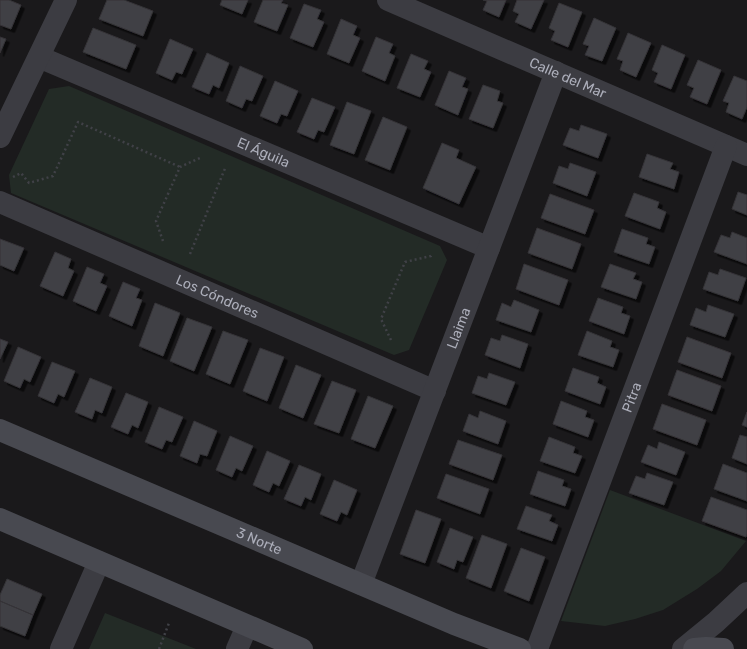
<svg xmlns="http://www.w3.org/2000/svg" width="747" height="649" viewBox="0 0 747 649" font-family="Rubik,sans-serif">
<style>
.green{fill:#232b26}
.building{fill:#414145;stroke:#343337;filter:url(#shadow)}
.lines{fill:none;stroke-linecap:round;stroke-linejoin:round}
.path{stroke:#404147;stroke-width:2.5;stroke-dasharray:2 3;stroke-linecap:butt}
.street{stroke:#3c3c42;stroke-width:22}
.secondary{stroke:#484950;stroke-width:22}
.labels{text-anchor:middle;dominant-baseline:central;stroke-width:3;stroke-linejoin:round;paint-order:stroke}
.street-label{font-size:14px;fill:#acaeba;stroke:#151416}
</style>
<defs>
<filter id="shadow"><feDropShadow dx="3.5" dy="3.5" stdDeviation="0" flood-color="#0009"/></filter>
</defs>
<rect width="100%" height="100%" fill="#1a191b"/>
<path class="green" d="M 69,86 L 440,246 L 447,260 L 409,350 L 394,355 L 11,193 L 9,175 L 49,89 Z
M 610,490 L 746,541 L 721,571 L 697,589 L 663,610 L 635,619 L 605,626 L 561,621 Z
M 105,613 L 196,649 L 89,649 Z"/>
<path class="building" d="M 0,0 L 9,0 L 21,5 L 11,29 L 0,25 Z
M 107,0 L 124,0 L 153,11 L 143,36 L 99,19 Z
M 222,0 L 248,0 L 242,14 L 220,5 Z
M 263,0 L 283,0 L 281,3 L 288,5 L 277,31 L 254,22 Z
M 483,0 L 506,0 L 499,17 L 483,10 L 487,1 Z
M 517,0 L 544,0 L 531,29 L 515,22 L 519,14 L 513,11 Z
M 559,3 L 582,12 L 568,47 L 551,40 L 555,31 L 549,28 Z
M 304,4 L 321,10 L 317,19 L 324,22 L 313,47 L 290,38 Z
M 594,18 L 616,28 L 602,61 L 585,55 L 589,46 L 583,44 Z
M 341,19 L 357,26 L 353,35 L 360,38 L 349,63 L 327,54 Z
M 93,28 L 136,45 L 126,69 L 83,52 Z
M 628,33 L 651,43 L 636,77 L 620,70 L 623,61 L 617,59 Z
M 0,37 L 6,39 L 0,53 Z
M 376,37 L 393,44 L 389,53 L 395,56 L 385,81 L 362,71 Z
M 170,39 L 193,49 L 182,74 L 176,72 L 172,80 L 156,73 Z
M 662,45 L 685,55 L 671,89 L 654,82 L 658,73 L 652,70 Z
M 207,53 L 229,63 L 219,88 L 213,85 L 209,94 L 192,87 Z
M 411,54 L 428,61 L 424,69 L 431,72 L 420,97 L 397,88 Z
M 698,60 L 721,70 L 707,104 L 690,97 L 694,88 L 687,85 Z
M 240,66 L 263,76 L 252,101 L 246,99 L 242,108 L 226,101 Z
M 449,71 L 466,78 L 462,87 L 468,89 L 458,115 L 435,105 Z
M 734,76 L 747,81 L 747,107 L 742,119 L 726,112 L 729,103 L 723,101 Z
M 275,81 L 298,91 L 287,116 L 281,114 L 277,123 L 260,116 Z
M 483,85 L 500,91 L 497,101 L 503,103 L 493,128 L 469,119 Z
M 312,98 L 335,107 L 324,132 L 318,130 L 314,139 L 297,132 Z
M 347,102 L 371,111 L 354,154 L 330,145 Z
M 383,117 L 407,127 L 390,170 L 365,160 Z
M 581,125 L 607,134 L 598,158 L 563,145 L 570,128 L 579,131 Z
M 442,143 L 459,150 L 456,158 L 476,167 L 459,204 L 423,188 Z
M 647,154 L 673,163 L 670,169 L 679,172 L 674,189 L 639,177 Z
M 570,163 L 596,172 L 587,196 L 553,183 L 559,166 L 568,169 Z
M 738,192 L 747,195 L 747,215 L 732,209 Z
M 634,193 L 659,202 L 657,208 L 666,212 L 660,229 L 625,216 Z
M 550,194 L 594,210 L 585,234 L 541,218 Z
M 537,228 L 581,244 L 572,269 L 528,253 Z
M 622,229 L 648,238 L 646,244 L 655,247 L 649,264 L 614,252 Z
M 732,232 L 747,238 L 747,264 L 714,252 L 721,235 L 730,238 Z
M 0,239 L 24,248 L 14,271 L 0,265 Z
M 55,252 L 71,259 L 68,268 L 74,271 L 63,296 L 40,286 Z
M 524,264 L 568,280 L 559,305 L 516,289 Z
M 610,264 L 636,273 L 633,279 L 642,282 L 636,299 L 601,287 Z
M 87,267 L 104,274 L 100,283 L 107,286 L 96,311 L 73,301 Z
M 720,269 L 746,278 L 738,301 L 703,289 L 709,272 L 718,275 Z
M 123,282 L 140,289 L 136,298 L 142,300 L 132,326 L 109,316 Z
M 598,298 L 623,307 L 621,313 L 630,316 L 624,334 L 589,321 Z
M 514,300 L 539,310 L 531,332 L 496,320 L 502,303 L 511,307 Z
M 155,303 L 180,313 L 163,356 L 139,346 Z
M 708,305 L 734,314 L 725,337 L 690,325 L 696,308 L 706,312 Z
M 187,318 L 212,327 L 194,371 L 170,361 Z
M 223,331 L 248,340 L 230,384 L 206,374 Z
M 587,331 L 612,341 L 610,347 L 619,350 L 613,367 L 578,355 Z
M 502,335 L 528,344 L 520,368 L 485,355 L 491,338 L 500,341 Z
M 687,337 L 731,353 L 722,378 L 678,362 Z
M 0,339 L 8,342 L 0,359 Z
M 18,347 L 41,357 L 30,382 L 24,379 L 20,388 L 4,381 Z
M 260,348 L 284,357 L 267,401 L 243,391 Z
M 52,362 L 75,371 L 64,397 L 58,394 L 54,403 L 38,396 Z
M 296,365 L 321,375 L 303,418 L 279,408 Z
M 573,368 L 599,377 L 597,383 L 606,387 L 600,404 L 565,391 Z
M 677,370 L 721,386 L 712,411 L 668,395 Z
M 489,373 L 515,382 L 506,405 L 472,393 L 478,376 L 487,379 Z
M 90,378 L 112,387 L 102,413 L 95,410 L 92,419 L 75,412 Z
M 332,381 L 356,390 L 339,433 L 314,424 Z
M 126,393 L 148,402 L 138,428 L 132,425 L 128,434 L 111,427 Z
M 368,396 L 393,406 L 375,448 L 351,439 Z
M 561,401 L 587,411 L 585,417 L 594,420 L 588,437 L 553,424 Z
M 662,404 L 706,420 L 697,445 L 653,429 Z
M 159,407 L 183,417 L 172,442 L 166,440 L 162,449 L 145,442 Z
M 480,411 L 506,421 L 498,444 L 463,431 L 469,414 L 478,418 Z
M 747,412 L 747,427 L 742,425 Z
M 194,421 L 217,431 L 207,456 L 200,454 L 197,463 L 180,456 Z
M 740,435 L 747,437 L 747,464 L 732,458 Z
M 230,436 L 253,446 L 242,471 L 236,468 L 232,477 L 216,470 Z
M 549,437 L 575,447 L 573,453 L 582,456 L 575,473 L 540,461 Z
M 458,440 L 502,455 L 493,480 L 449,464 Z
M 659,442 L 685,452 L 676,475 L 641,462 L 648,445 L 657,449 Z
M 267,451 L 290,461 L 279,486 L 273,483 L 269,492 L 253,485 Z
M 723,464 L 747,473 L 747,501 L 714,489 Z
M 299,465 L 321,474 L 311,500 L 305,497 L 301,506 L 284,499 Z
M 538,471 L 564,480 L 562,486 L 571,489 L 565,506 L 530,494 Z
M 647,473 L 673,482 L 664,505 L 629,493 L 636,476 L 645,479 Z
M 446,474 L 489,489 L 480,514 L 437,498 Z
M 334,480 L 357,490 L 347,515 L 341,512 L 337,521 L 320,514 Z
M 711,497 L 747,510 L 747,534 L 746,537 L 702,521 Z
M 526,506 L 552,515 L 549,521 L 558,525 L 552,541 L 517,529 Z
M 416,510 L 441,519 L 425,563 L 400,554 Z
M 450,528 L 473,537 L 463,562 L 457,560 L 454,569 L 437,562 Z
M 482,535 L 507,544 L 491,588 L 466,578 Z
M 521,548 L 545,557 L 529,601 L 504,591 Z
M 7,579 L 42,594 L 33,615 L 0,601 L 0,595 Z
M 0,601 L 33,615 L 25,636 L 0,626 Z"/>
<g class="lines">
<path class="path" d="M 13,177 L 21,173 L 29,183 L 53,176 L 78,122 L 180,167
M 163,241 L 156,221 L 180,167 L 202,157
M 190,254 L 226,166
M 391,340 L 381,319 L 405,262 L 431,256 L 432,254
M 159,649 L 169,623"/>
<g class="street">
<path id="s1" d="M 388,0 L 747,155"/>
<path id="s2" d="M 39,57 L 489,248"/>
<path d="M 0,137 L 66,0"/>
<path id="s3" d="M 0,202 L 435,391"/>
<path id="s4" d="M 361,584 L 556,72"/>
<path d="M 61,649 L 99,562"/>
<path d="M 237,649 L 247,626"/>
<path id="s5" d="M 537,649 L 726,146"/>
<path d="M 683,649 L 716,622 L 747,593"/>
</g>
<g class="secondary">
<path id="s6" d="M 0,430 L 454,624 L 520,649"/>
<path d="M 0,519 L 302,649"/>
<path d="M 694,649 L 706,648 L 723,649"/>
</g>
</g>
<g class="labels">
<g class="street-label">
<text stroke="none"><textPath href="#s1" startOffset="196">Calle del Mar</textPath></text>
<text stroke="none"><textPath href="#s2" startOffset="244">El Águila</textPath></text>
<text stroke="none"><textPath href="#s3" startOffset="237">Los Cóndores</textPath></text>
<text stroke="none"><textPath href="#s4" startOffset="274">Llaima</textPath></text>
<text stroke="none"><textPath href="#s5" startOffset="269">Pitra</textPath></text>
<text stroke="none"><textPath href="#s6" startOffset="282">3 Norte</textPath></text>
</g>
</g>
</svg>
